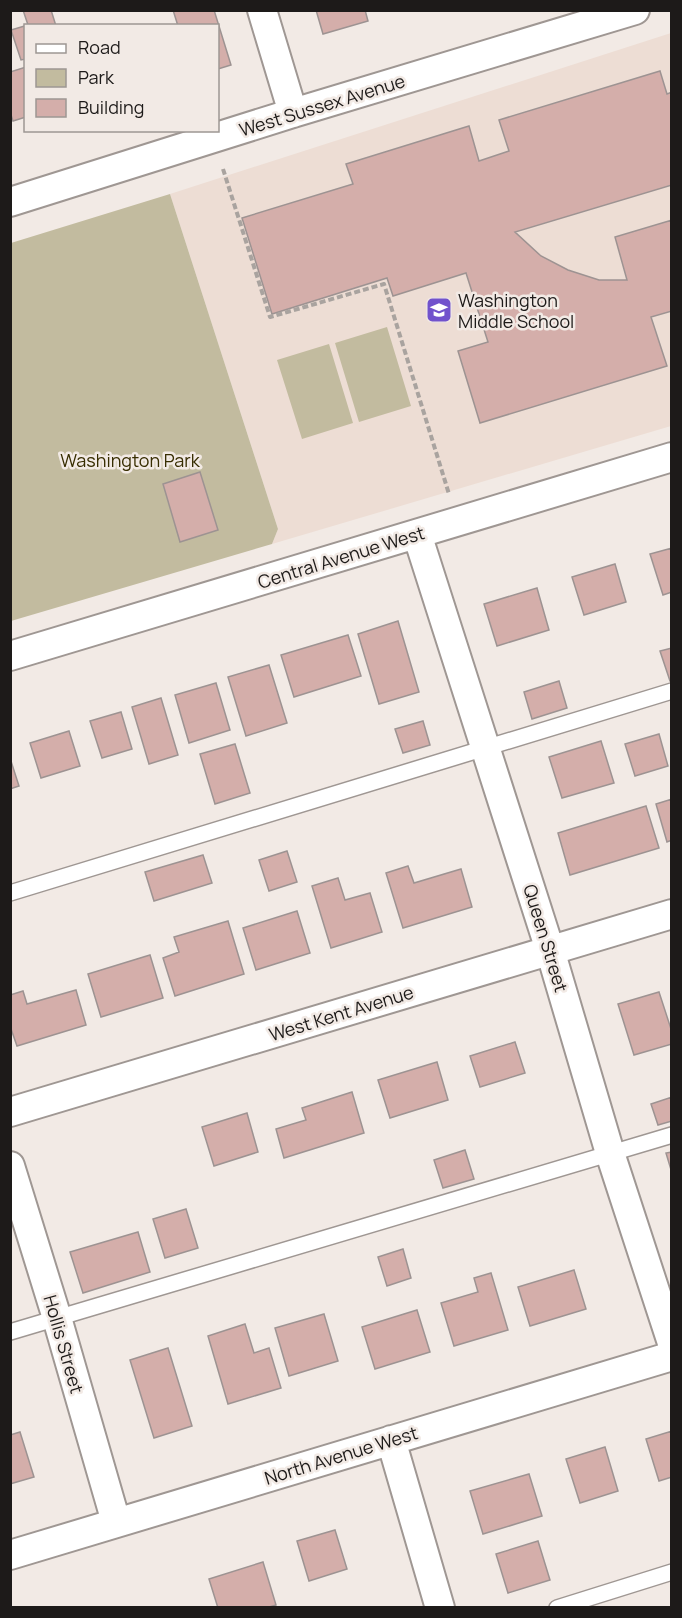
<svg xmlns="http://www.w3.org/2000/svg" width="682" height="1618" viewBox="0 0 682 1618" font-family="Manrope,sans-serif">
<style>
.built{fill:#edddd4}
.green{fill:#c2bb9f}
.building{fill:#d4aeaa;stroke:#9d9392;stroke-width:1.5}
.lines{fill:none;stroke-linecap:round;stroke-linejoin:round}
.lane-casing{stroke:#9f9793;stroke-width:18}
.street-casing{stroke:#9f9793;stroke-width:32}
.path{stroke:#a9a39f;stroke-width:4;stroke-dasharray:6 3;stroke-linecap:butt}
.lane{stroke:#fff;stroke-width:15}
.street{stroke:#fff;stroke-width:28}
.labels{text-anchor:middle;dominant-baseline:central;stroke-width:5;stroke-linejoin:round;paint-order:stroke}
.street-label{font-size:18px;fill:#1d1a19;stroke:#f2eae5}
.poi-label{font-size:18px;fill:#1d1a19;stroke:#f2eae5;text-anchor:start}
.park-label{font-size:18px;fill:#372d01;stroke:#f2eae5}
</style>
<rect width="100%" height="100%" fill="#f2eae5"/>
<path class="built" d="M 671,33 L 671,426 L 272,544 L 278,529 L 170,194 Z"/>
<path class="green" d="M 170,194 L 278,529 L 272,544 L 11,621 L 11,243 Z
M 387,327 L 411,406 L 359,422 L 335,343 Z
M 329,344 L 353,423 L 302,439 L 277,360 Z"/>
<path class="building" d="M 23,10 L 51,10 L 56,26 L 26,26 L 26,59 L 21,60 L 11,30 L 28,25 Z
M 173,10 L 214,10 L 231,65 L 218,69 L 218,26 L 178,26 Z
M 316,10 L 365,10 L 368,21 L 323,34 Z
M 26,67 L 26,117 L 13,121 L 10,112 L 10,72 Z
M 660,71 L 667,94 L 672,92 L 672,185 L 515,232 L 541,256 L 568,270 L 599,280 L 627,280 L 615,237 L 672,220 L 672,311 L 651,317 L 667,366 L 480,423 L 458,351 L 488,342 L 466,273 L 393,296 L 387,278 L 272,314 L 242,218 L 353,184 L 346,164 L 469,126 L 479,161 L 509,151 L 499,120 Z
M 200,472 L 218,530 L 180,542 L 163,484 Z
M 672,548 L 672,592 L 663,595 L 650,554 Z
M 615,564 L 626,602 L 584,615 L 572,577 Z
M 537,588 L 549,630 L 497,646 L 484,604 Z
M 398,621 L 419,692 L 379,704 L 358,634 Z
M 348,635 L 361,676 L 294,697 L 281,655 Z
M 672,648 L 672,681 L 670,681 L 660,651 Z
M 269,665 L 287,723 L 246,736 L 228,677 Z
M 559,681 L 567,708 L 532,719 L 524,692 Z
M 216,683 L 230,730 L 189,743 L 175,695 Z
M 161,698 L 178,755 L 149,764 L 132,707 Z
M 121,712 L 132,749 L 102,758 L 90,721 Z
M 423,721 L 430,745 L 403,753 L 395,729 Z
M 69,731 L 80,766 L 41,778 L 30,743 Z
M 659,734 L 668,766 L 635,776 L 625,744 Z
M 601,741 L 614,783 L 562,798 L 549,757 Z
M 235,744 L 250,793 L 215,804 L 200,754 Z
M 10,758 L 19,786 L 10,789 Z
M 672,799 L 672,840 L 667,842 L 656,804 Z
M 646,806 L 659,848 L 570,875 L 558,833 Z
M 287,851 L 297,882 L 269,891 L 259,860 Z
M 203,855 L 212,883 L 154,901 L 145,872 Z
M 408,866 L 414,883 L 461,869 L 472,907 L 403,928 L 386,873 Z
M 338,878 L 345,900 L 370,893 L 382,932 L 331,948 L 312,886 Z
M 297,911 L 310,953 L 256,970 L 243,928 Z
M 228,921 L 244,974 L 175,996 L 163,958 L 179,952 L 174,937 Z
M 150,955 L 163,998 L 101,1017 L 88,974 Z
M 76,990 L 86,1025 L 17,1046 L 10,1026 L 10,995 L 23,991 L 27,1004 Z
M 659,992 L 672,1032 L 672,1044 L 634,1055 L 618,1004 Z
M 515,1042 L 525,1073 L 480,1087 L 470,1056 Z
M 437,1062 L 448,1100 L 390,1118 L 378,1080 Z
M 352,1092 L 364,1133 L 284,1158 L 276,1129 L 306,1120 L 302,1108 Z
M 672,1097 L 672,1121 L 658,1125 L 651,1104 Z
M 247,1113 L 258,1152 L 214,1166 L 202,1127 Z
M 465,1150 L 474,1179 L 443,1188 L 434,1160 Z
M 672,1152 L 672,1173 L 666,1153 Z
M 186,1209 L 198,1248 L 165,1258 L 153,1219 Z
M 138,1232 L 150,1272 L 83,1293 L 70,1252 Z
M 403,1249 L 411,1278 L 387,1286 L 378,1257 Z
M 574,1270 L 586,1309 L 530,1326 L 518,1287 Z
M 491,1273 L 508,1330 L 454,1346 L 441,1303 L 478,1292 L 474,1278 Z
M 417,1310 L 430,1352 L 375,1369 L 362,1327 Z
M 324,1314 L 338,1361 L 289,1376 L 275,1328 Z
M 245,1324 L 254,1353 L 269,1348 L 281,1388 L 228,1404 L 208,1336 Z
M 168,1348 L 192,1426 L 154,1438 L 130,1360 Z
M 672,1431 L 672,1477 L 659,1481 L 646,1439 Z
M 20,1432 L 34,1477 L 10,1484 L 10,1435 Z
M 605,1447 L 618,1491 L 580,1503 L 566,1459 Z
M 529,1474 L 542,1516 L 483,1534 L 470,1491 Z
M 335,1530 L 347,1569 L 309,1581 L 297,1541 Z
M 538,1541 L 550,1580 L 508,1593 L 496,1554 Z
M 263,1562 L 276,1605 L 266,1608 L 218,1608 L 209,1579 Z"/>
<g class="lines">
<g class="lane-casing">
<path id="lane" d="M 10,893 L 672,691
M 10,1332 L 672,1135
M 557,1608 L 672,1572"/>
</g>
<g class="street-casing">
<path id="street" d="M 262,10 L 293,113
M 10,202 L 293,113 L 635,10
M 417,534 L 550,950 L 610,1153 L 672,1343
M 10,656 L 672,457
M 10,1112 L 672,914
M 10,1166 L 57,1318 L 116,1522
M 391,1440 L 440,1608
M 10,1555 L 672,1356"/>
</g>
<path class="path" d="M 223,169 L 270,317 L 384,284 L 449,494"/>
<use href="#lane" class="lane"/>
<use href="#street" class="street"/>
</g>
<defs>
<g id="school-square" transform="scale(1.35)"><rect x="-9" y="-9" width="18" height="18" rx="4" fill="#7152cc" stroke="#f2eae5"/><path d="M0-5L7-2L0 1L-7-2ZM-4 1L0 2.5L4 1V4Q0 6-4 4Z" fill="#fff"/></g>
</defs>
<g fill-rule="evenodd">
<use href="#school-square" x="439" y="310"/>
</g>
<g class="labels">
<g class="street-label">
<text transform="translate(322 105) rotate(-17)">West Sussex Avenue</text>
<text transform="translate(341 557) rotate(-17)">Central Avenue West</text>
<text transform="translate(546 938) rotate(73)">Queen Street</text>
<text transform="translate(341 1013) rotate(-17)">West Kent Avenue</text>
<text transform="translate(64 1344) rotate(74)">Hollis Street</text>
<text transform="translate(341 1455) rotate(-17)">North Avenue West</text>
</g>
<g class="poi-label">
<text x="458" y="300">Washington<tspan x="458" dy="21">Middle School</tspan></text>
</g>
<g class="park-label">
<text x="130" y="460">Washington Park</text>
</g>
</g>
<rect width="682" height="1618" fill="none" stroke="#1d1a19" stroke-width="24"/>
<rect x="24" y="24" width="195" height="108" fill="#f2eae5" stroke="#9d9793" stroke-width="1.5"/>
<rect x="36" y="44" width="30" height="9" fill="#ffffff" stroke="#9d9793" stroke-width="1.5"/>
<text x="78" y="54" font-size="18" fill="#1d1a19">Road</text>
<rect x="36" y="69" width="30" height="18" fill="#c2bb9f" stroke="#9d9793" stroke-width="1.5"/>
<text x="78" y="84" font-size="18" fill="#1d1a19">Park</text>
<rect x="36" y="99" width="30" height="18" fill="#d4aeaa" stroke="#9d9793" stroke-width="1.5"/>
<text x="78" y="114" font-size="18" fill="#1d1a19">Building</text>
</svg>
